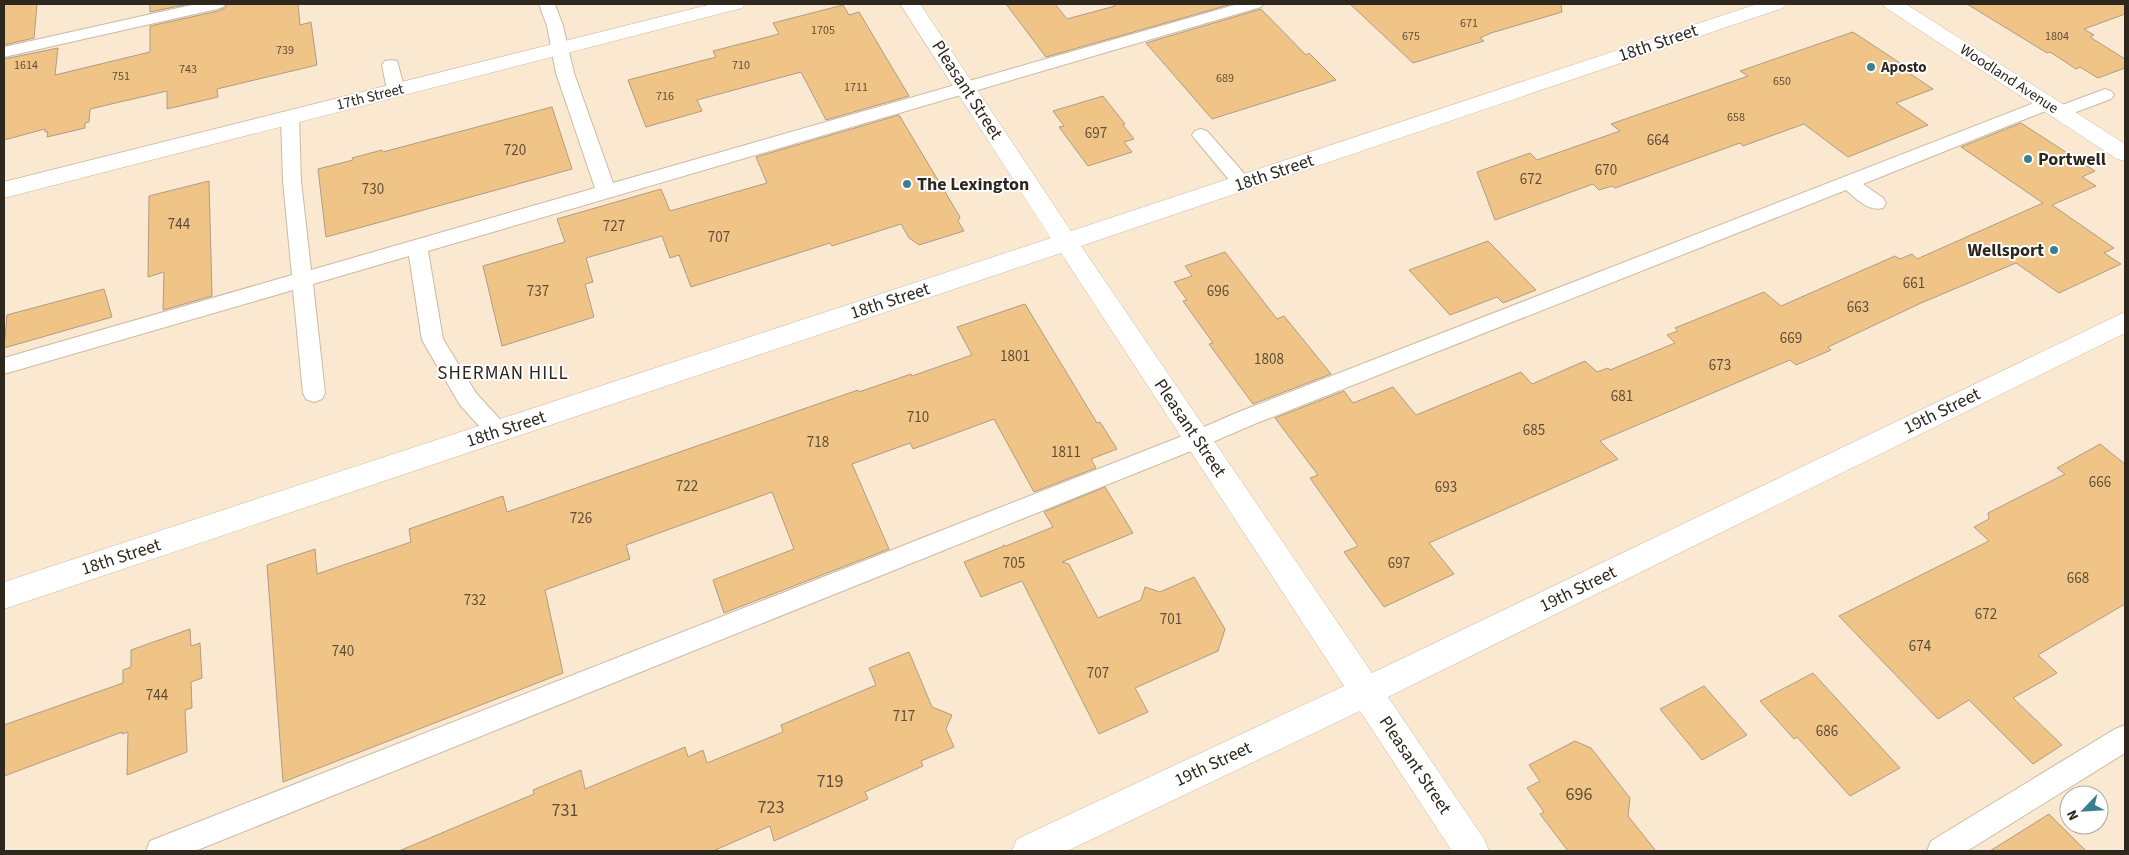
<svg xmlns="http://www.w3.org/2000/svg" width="2129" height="855" viewBox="0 0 2129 855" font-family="'Source Sans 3',sans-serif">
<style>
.building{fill:#f0c486;stroke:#ad9c86}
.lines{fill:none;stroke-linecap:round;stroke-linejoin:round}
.service-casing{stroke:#cbbaa2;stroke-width:2}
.minor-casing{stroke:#cbbaa2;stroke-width:1}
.tertiary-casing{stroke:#cbbaa2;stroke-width:1}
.service{fill:#fff;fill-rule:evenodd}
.minor{fill:#fff;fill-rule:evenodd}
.tertiary{fill:#fff;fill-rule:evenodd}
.poi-dot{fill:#3c7f90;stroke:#fff;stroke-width:2}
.labels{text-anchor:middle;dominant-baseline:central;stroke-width:4;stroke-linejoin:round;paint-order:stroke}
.far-number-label{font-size:12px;fill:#5e4e38}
.far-poi-label{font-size:15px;font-weight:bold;fill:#2e271e;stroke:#fff;text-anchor:start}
.far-street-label{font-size:15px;fill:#2e271e;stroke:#fff}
.number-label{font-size:15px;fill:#5e4e38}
.street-label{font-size:18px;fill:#2e271e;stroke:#fff}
.poi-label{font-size:18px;font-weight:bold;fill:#2e271e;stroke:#fff;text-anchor:start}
.near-number-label{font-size:18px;fill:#5e4e38}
.neighbourhood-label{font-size:19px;letter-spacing:1px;fill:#2e271e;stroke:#fff}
</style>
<rect width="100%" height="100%" fill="#fae8d0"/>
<path class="building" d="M 4,4 L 37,4 L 34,38 L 4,45 Z
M 150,4 L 189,4 L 150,12 Z
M 227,4 L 298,4 L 300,25 L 311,22 L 317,65 L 217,89 L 218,97 L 167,109 L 167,91 L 90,109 L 89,122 L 85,123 L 85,128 L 47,137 L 48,132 L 45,132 L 45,129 L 4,140 L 4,59 L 58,48 L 55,75 L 150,52 L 150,26 L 218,11 L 225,8 Z
M 1006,4 L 1055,4 L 1067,19 L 1115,6 L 1113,4 L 1232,4 L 1046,57 Z
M 1350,4 L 1561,4 L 1562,12 L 1491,33 L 1480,38 L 1484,41 L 1413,63 Z
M 1967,4 L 2125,4 L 2125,14 L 2084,29 L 2094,35 L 2090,37 L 2125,59 L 2125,68 L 2098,78 L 2080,67 L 2076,69 L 2050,52 L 2047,53 Z
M 843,5 L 849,15 L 859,12 L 909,96 L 826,120 L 801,72 L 697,100 L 702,111 L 646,127 L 628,80 L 716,57 L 713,51 L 779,34 L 773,23 Z
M 1261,9 L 1306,55 L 1309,53 L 1336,80 L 1212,119 L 1146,43 Z
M 1853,32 L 1900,63 L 1900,67 L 1933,89 L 1896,103 L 1928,125 L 1848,157 L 1804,124 L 1743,146 L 1740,143 L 1615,188 L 1612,186 L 1599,190 L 1593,184 L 1495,220 L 1477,172 L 1530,153 L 1537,160 L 1620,131 L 1611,124 L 1748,76 L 1740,71 Z
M 1103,96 L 1125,124 L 1123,125 L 1134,139 L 1124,142 L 1132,152 L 1088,166 L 1059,127 L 1064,126 L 1053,111 Z
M 552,107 L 572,169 L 326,237 L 318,169 L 353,160 L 352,158 L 382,150 L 383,152 Z
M 899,115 L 960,217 L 958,221 L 964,231 L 919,245 L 909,238 L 901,224 L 832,246 L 830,243 L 691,287 L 679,255 L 670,258 L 662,236 L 586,258 L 593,282 L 585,284 L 594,317 L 502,346 L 483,266 L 565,242 L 557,219 L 661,189 L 670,211 L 767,183 L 756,157 Z
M 2021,123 L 2095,171 L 2082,177 L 2096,186 L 2052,205 L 2114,248 L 2104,253 L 2121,264 L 2059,293 L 2016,263 L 1921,303 L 1828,347 L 1831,350 L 1796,365 L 1790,360 L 1600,441 L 1618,459 L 1429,543 L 1454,574 L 1384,607 L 1344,552 L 1358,546 L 1310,478 L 1318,475 L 1275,418 L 1344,391 L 1353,403 L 1393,387 L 1416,415 L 1521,372 L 1532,384 L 1585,361 L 1597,372 L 1608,368 L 1610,370 L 1675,343 L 1667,335 L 1678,331 L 1675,328 L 1764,292 L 1781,306 L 1895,256 L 1900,259 L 1912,254 L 1917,259 L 2043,203 L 1961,147 Z
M 209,181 L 212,296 L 163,310 L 164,272 L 148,277 L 149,196 Z
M 1488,241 L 1536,290 L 1503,303 L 1497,297 L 1450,315 L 1409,270 Z
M 1225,252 L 1277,319 L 1284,316 L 1331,374 L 1253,404 L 1209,344 L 1213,343 L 1183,301 L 1187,300 L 1174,282 L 1192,276 L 1185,266 Z
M 104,289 L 112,317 L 4,348 L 7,315 Z
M 1025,304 L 1097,423 L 1100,422 L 1117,449 L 1091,459 L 1096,468 L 1034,492 L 994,419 L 913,449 L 910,443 L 852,464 L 889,549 L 724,613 L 713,580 L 794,549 L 772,492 L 626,545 L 630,559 L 545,590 L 563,673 L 283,782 L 267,565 L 315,549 L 317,574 L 411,542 L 409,529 L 503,496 L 507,512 L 858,390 L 859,392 L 911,374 L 912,376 L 972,355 L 957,327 Z
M 2100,444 L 2125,464 L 2125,604 L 2038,655 L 2057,673 L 2013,698 L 2062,745 L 2033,764 L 1969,700 L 1938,719 L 1839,616 L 1989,541 L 1974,527 L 1989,519 L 1988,513 L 2065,474 L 2057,468 Z
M 1105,487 L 1133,533 L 1062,562 L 1069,564 L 1098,618 L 1141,600 L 1145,587 L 1160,592 L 1194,577 L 1225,629 L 1218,651 L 1135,688 L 1148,712 L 1099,734 L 1022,581 L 981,597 L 964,562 L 1004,546 L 1003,545 L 1006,546 L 1053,527 L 1044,512 Z
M 190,629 L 191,646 L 200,643 L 202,678 L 191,682 L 192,708 L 185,710 L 187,752 L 127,775 L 128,732 L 122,734 L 122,732 L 4,776 L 4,725 L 123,683 L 123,670 L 131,667 L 131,650 Z
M 909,652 L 932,707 L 952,715 L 946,729 L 954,747 L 921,761 L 923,766 L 865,792 L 868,799 L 774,841 L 770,826 L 713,851 L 399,851 L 534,794 L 533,790 L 581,770 L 585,789 L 685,747 L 688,757 L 703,750 L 707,763 L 783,732 L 781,725 L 876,685 L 869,668 Z
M 1813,673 L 1900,768 L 1850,796 L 1797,737 L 1794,739 L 1760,701 Z
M 1704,686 L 1747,735 L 1702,760 L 1660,709 Z
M 1575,741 L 1591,748 L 1630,798 L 1628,816 L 1656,851 L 1568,851 L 1540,814 L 1544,812 L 1527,788 L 1540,781 L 1529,765 Z
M 2049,814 L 2086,851 L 1990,851 Z"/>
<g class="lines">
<g class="service-casing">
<path id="service" d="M 196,4 L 225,4 L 223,7 L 217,9 L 4,57 L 4,47 Z
M 539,4 L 555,4 L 563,26 L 574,73 L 613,183 L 1238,4 L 1263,4 L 1261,7 L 428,251 L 443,339 L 476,393 L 506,426 L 509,432 L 506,438 L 498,441 L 490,438 L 460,405 L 422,340 L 409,256 L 313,284 L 325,393 L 322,399 L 314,402 L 306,399 L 303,393 L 293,290 L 4,374 L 4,358 L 292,275 L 283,181 L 281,117 L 284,113 L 290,111 L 296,113 L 299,117 L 301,181 L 311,270 L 595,188 L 556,73 L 547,26 Z
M 391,60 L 397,61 L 405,90 L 402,94 L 396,95 L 390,94 L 387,90 L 382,65 L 385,61 Z
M 2105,89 L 2111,91 L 2114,95 L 2111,99 L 2060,118 L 2054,116 L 2051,112 L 2053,108 L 1863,184 L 1883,198 L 1886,203 L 1883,208 C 1868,212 1857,199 1846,190 L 1252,425 L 1206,445 L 195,851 L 146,851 L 150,841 L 160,837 L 1190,433 L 1236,413 L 2042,100 L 2048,98 L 2054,100 L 2057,104 L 2054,108 Z
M 1201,129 L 1207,131 L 1249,179 L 1251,183 L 1249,187 L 1242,189 L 1235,187 L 1195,139 L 1192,135 L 1195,131 Z
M 2125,725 L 2125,753 L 1967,851 L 1927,851 L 1931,841 L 2115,729 Z"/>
</g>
<g class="minor-casing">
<path id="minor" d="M 712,4 L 745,4 L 742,8 L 4,198 L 4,182 Z
M 900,4 L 920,4 L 1071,231 L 1757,4 L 1786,4 L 1783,8 L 1081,246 L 1372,673 L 2125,312 L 2125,333 L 1388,697 L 1484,839 L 1489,851 L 1452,851 L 1360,711 L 1067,851 L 1012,851 L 1017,839 L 1344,686 L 1061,253 L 4,609 L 4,582 L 1051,238 Z"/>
</g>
<g class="tertiary-casing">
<path id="tertiary" d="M 1883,4 L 1906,4 L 2125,144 L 2125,161 L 2117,159 L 1886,8 Z"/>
</g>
<use href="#service" class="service"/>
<use href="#minor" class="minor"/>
<use href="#tertiary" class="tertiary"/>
</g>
<g class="poi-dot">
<circle cx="1871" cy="67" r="5"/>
<circle cx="2028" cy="159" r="5"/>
<circle cx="907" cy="184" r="5"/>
<circle cx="2054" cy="250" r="5"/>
</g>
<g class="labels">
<g class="far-number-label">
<text x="1469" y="23">671</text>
<text x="823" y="30">1705</text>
<text x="1411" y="36">675</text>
<text x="2057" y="36">1804</text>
<text x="285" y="50">739</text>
<text x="26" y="65">1614</text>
<text x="741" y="65">710</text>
<text x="188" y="69">743</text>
<text x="121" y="76">751</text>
<text x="1225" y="78">689</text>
<text x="1782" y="81">650</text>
<text x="856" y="87">1711</text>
<text x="665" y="96">716</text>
<text x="1736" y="117">658</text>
</g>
<g class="far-poi-label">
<text x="1881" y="67">Aposto</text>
</g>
<g class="far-street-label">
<text transform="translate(2009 79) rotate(33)">Woodland Avenue</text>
<text transform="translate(370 97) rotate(-14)">17th Street</text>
</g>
<g class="number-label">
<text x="1096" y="133">697</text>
<text x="1658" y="140">664</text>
<text x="515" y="150">720</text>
<text x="1606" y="170">670</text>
<text x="1531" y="179">672</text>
<text x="373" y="189">730</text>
<text x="179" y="224">744</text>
<text x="614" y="226">727</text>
<text x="719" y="237">707</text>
<text x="1914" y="283">661</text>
<text x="538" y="291">737</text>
<text x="1218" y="291">696</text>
<text x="1858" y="307">663</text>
<text x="1791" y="338">669</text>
<text x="1015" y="356">1801</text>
<text x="1269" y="359">1808</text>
<text x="1720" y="365">673</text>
<text x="1622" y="396">681</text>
<text x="918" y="417">710</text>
<text x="1534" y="430">685</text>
<text x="818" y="442">718</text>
<text x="1066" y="452">1811</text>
<text x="2100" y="482">666</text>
<text x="687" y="486">722</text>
<text x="1446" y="487">693</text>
<text x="581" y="518">726</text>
<text x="1014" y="563">705</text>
<text x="1399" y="563">697</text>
<text x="2078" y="578">668</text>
<text x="475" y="600">732</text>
<text x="1986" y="614">672</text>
<text x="1171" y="619">701</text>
<text x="1920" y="646">674</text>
<text x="343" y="651">740</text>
<text x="1098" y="673">707</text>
<text x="157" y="695">744</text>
<text x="904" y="716">717</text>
<text x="1827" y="731">686</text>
</g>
<g class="street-label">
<text transform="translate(1658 43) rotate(-19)">18th Street</text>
<text transform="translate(967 90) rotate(57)">Pleasant Street</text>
<text transform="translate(1274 173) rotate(-19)">18th Street</text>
<text transform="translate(890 301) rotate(-18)">18th Street</text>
<text transform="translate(1942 411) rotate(-26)">19th Street</text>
<text transform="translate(1190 428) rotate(56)">Pleasant Street</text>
<text transform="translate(506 429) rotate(-18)">18th Street</text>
<text transform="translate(121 557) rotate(-18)">18th Street</text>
<text transform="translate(1578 589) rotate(-26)">19th Street</text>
<text transform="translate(1213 764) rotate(-25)">19th Street</text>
<text transform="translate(1415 765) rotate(56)">Pleasant Street</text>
</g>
<g class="poi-label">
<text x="2038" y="159">Portwell</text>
<text x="917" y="184">The Lexington</text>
<text x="2044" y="250" text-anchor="end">Wellsport</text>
</g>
<g class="near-number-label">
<text x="830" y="781">719</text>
<text x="1579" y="794">696</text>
<text x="771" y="807">723</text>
<text x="565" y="810">731</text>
</g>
<g class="neighbourhood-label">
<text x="503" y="373">SHERMAN HILL</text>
</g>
</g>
<rect width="2129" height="855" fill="none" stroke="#2e271e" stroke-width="10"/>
<g transform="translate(2084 810) rotate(245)"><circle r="24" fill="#ffffff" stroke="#aba9a5"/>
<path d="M0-4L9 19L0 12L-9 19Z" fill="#3c7f90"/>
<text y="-8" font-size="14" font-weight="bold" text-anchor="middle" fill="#2e271e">N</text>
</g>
</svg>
